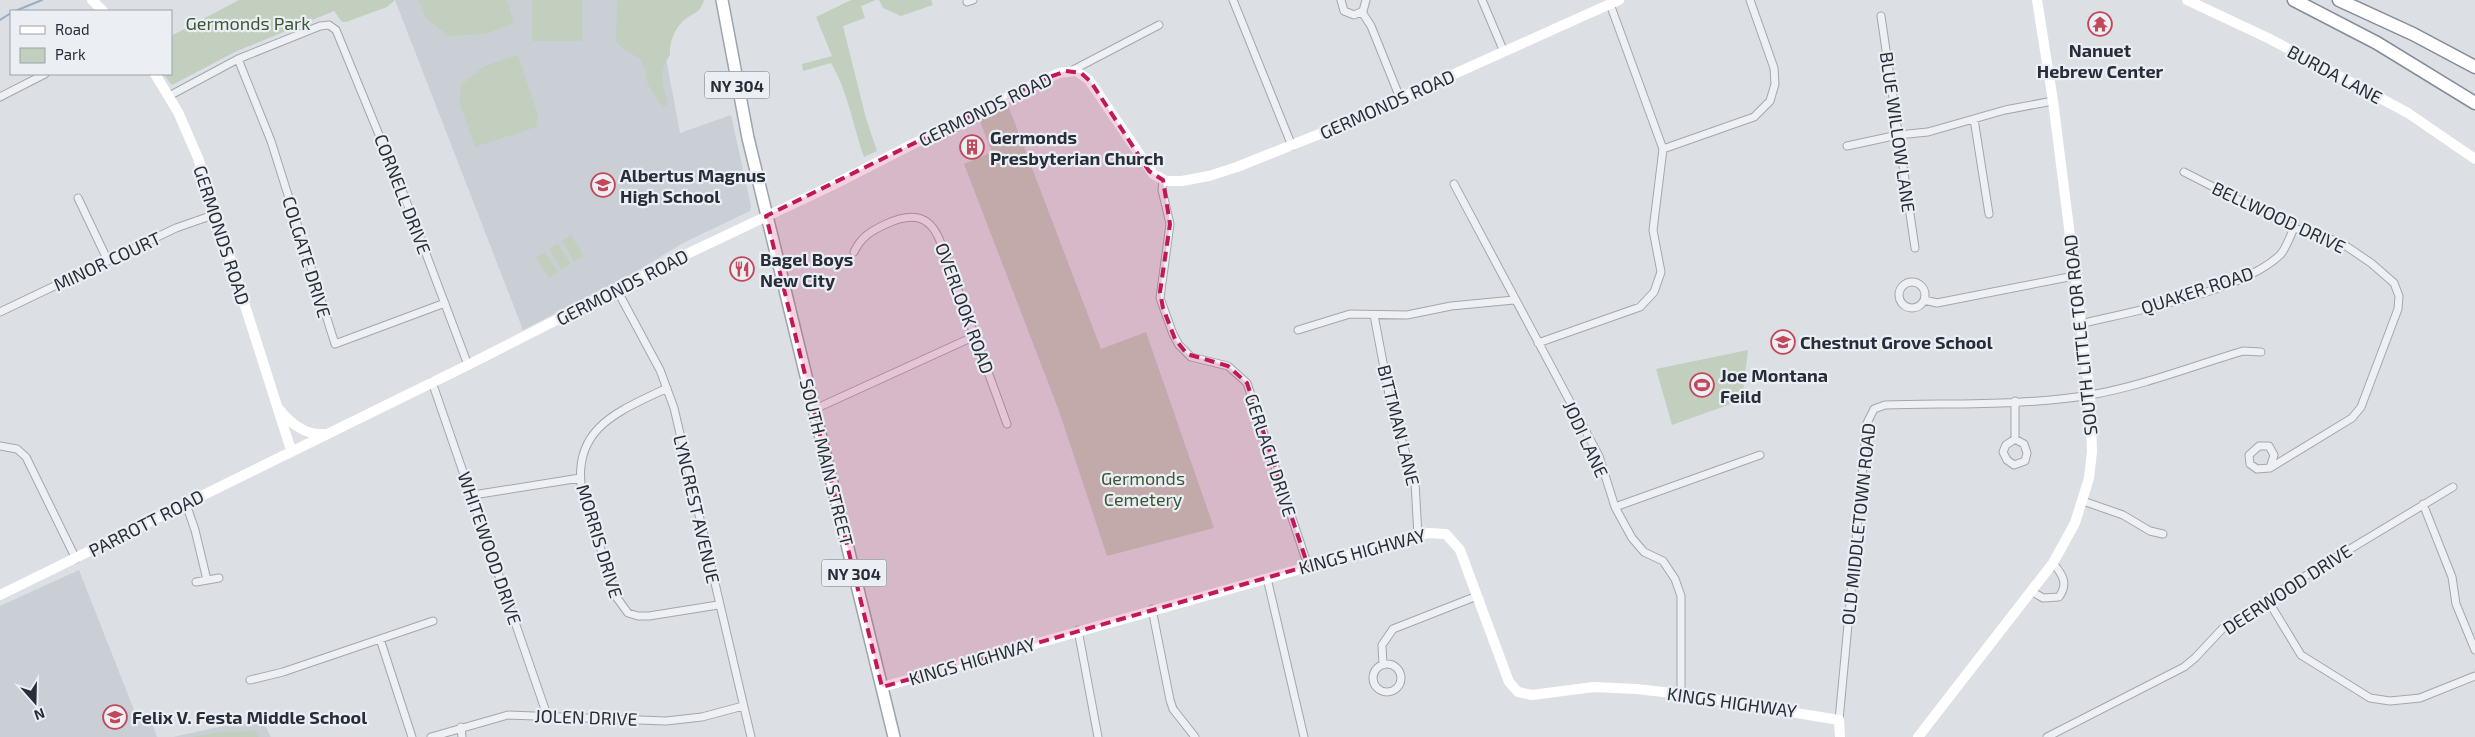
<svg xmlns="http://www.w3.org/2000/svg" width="2475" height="737" viewBox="0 0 2475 737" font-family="'Exo 2',sans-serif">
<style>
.built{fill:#cacfd6}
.green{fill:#c2cfbe}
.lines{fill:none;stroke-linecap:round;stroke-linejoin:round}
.stream{stroke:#99adc3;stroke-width:2}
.street-casing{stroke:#a2a7ae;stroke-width:9}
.primary-casing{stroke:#9ca4b0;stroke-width:14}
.highway-casing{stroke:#848d9b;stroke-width:15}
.street{stroke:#eef0f4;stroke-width:7}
.secondary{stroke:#fff;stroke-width:10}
.primary{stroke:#fff;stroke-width:11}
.highway{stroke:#fff;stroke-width:12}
.marked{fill:#c2185b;fill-opacity:0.2;stroke:#c2185b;stroke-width:4;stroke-dasharray:10 6;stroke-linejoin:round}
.labels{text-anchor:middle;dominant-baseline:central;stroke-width:4.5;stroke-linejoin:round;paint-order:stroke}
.shield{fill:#ebeef3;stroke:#626872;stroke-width:1}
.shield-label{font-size:16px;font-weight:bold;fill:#272e3a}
.park-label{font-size:18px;fill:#3b5535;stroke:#ebeef3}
.poi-label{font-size:18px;font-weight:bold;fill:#272e3a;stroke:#ebeef3;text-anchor:start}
.street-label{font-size:18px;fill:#272e3a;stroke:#ebeef3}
</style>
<rect width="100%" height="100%" fill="#dce0e5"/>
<path class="built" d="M 395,0 L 655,0 L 680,133 L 731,115 L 751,206 L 750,211 L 683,243 L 637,271 L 523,330 Z
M 79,570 L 134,710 L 142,711 L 150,718 L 157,737 L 0,737 L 0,606 Z
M 263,721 L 271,737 L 173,737 L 223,726 Z"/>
<path class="green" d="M 239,0 L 395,0 L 387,7 L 346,22 L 342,22 L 334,11 L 235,52 L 172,85 L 163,74 L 171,74 L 171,36 Z
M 419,0 L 507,0 L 514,23 L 485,34 L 448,36 L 425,17 Z
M 532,0 L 582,0 L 582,41 L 532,41 Z
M 617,0 L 704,0 C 699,16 692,12 682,22 C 674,30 669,44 670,55 C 657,73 663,83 668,104 L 663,107 L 648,85 L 644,67 L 639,58 L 626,51 L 616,42 Z
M 851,0 L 876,0 L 861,6 L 865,18 L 843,26 L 866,118 L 877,151 L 864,157 C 853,126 848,92 831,63 L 803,71 L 802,64 L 832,56 L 816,17 Z
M 879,0 L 931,0 L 933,5 L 901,16 L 883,8 Z
M 518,55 L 538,116 L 536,127 L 475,147 L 459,101 L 462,84 L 484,66 Z
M 1008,105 L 1101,349 L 1146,332 L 1214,528 L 1107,556 L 1059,411 L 964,164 L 992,152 L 979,119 Z
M 571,235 L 584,256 L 574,262 L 562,241 Z
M 558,243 L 571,264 L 561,270 L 549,249 Z
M 545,252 L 558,272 L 549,278 L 536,258 Z
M 1748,350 L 1742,400 L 1672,425 L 1656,369 Z
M 255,731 L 259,737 L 191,737 L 220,732 Z"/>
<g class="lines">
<path class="stream" d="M 15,11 L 42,0
M 0,20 L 11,13"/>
<g class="street-casing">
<path id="street" d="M 1233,0 L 1292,146
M 1341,0 L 1344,11 L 1354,15 L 1363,11 L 1366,0
M 1482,0 L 1504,52
M 967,2 L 973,0
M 1362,12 L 1371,26 L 1400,98
M 1881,16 L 1915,248
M 238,59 L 271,141 L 335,344 L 445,303
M 1071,71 L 1159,25
M 169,96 L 238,59 L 320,26 L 329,25 L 336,30 L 405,198 L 468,365
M 0,97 L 45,74
M 1974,119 L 1989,214
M 1847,146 L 1898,135 L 1928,132 L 2005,110 L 2053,101
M 1663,149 L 1754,117 L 1770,101 L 1775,84 L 1774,68 L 1750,0
M 2184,172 L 2294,228 L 2340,242 L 2371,263 L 2394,283 L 2399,296 L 2398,309 L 2361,407 L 2352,418 L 2270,468 L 2257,469 L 2250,464 L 2249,455 L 2259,446 L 2269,446 L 2274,455 L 2270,468
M 1163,180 L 1162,190 L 1170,224 L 1160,298 L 1173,334 L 1179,345 L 1191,357 L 1228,366 L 1247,383 L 1308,566
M 1454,184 L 1599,456 L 1615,507 L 1632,538 L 1644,552 L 1663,561 L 1675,579 L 1681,596 L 1681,694
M 78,198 L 108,261
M 854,252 C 861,237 871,231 886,224 C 910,213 929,213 940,241 L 1007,424
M1899 295a13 13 0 1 1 26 0a13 13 0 1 1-26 0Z
M 617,290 L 660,370 L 674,408 L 751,737
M 1924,300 L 1937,303 L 2074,276
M 0,312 L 176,228 L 216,214
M 1374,315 L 1392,410 L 1415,482 L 1418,536
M 2080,324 C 2134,311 2241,292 2280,255 C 2286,249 2290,236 2294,228
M 1298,330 L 1350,314 L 1407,315 L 1451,306 L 1514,300
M 1538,343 L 1640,307 L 1654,292 L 1661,272 L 1653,230 L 1663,149 L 1610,4
M 432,382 L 547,715
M 667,388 C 620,411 571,427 582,492 L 617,598 L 628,613 L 638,616 L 649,616 L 718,605
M 2015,401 L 2015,439 L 2024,444 L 2027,453 L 2025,461 L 2014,465 L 2007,460 L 2003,452 L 2006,445 L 2015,439
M 815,409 L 975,336
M 0,446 L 17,449 L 26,457 L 76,559
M 473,495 L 580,478
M 2083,501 L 2123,515 L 2150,531 L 2163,534
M 186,504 L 195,530 L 207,580
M 2423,504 L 2452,577 L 2456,604 L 2475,650
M 1615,507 L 1760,455
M 1267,578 L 1304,737
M 196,582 L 219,578
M 2031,591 L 2043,598 L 2059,597 C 2069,583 2062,574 2053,563
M 2267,599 L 2301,655 L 2370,698 L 2390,701 L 2420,698 L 2475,676
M 1152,609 L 1170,700 L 1173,709 L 1195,737
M 1078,630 L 1098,737
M 380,639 L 412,737
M1373 678a14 14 0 1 1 28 0a14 14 0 1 1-28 0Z
M 1383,665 L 1382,645 L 1393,629 L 1477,596
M 250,680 L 283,672 L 433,621
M 1839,720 L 1867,423 L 1874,409 L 1885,405 C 1953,403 2023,406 2090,395 C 2142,386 2193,366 2243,351 L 2261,352
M 461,727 L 462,737
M 431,737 L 508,715 L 666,721 L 702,717 L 743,706
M 2047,737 L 2184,667 L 2195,658 L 2223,628 L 2267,599 L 2453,487"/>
</g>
<g class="primary-casing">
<path id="primary" d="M 722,0 L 748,138 L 894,737"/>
</g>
<g class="highway-casing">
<path id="highway" d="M 2294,0 L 2377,43 L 2475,103
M 2339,0 L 2413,34 L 2475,67"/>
</g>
<use href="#street" class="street"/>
<path class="secondary" d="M 92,0 L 103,11
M 2187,0 L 2270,39 L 2408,113 L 2475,159
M 155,74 L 178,112 L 198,158 L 291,450
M 279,409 C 290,423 304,435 323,434
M 0,595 L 468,365 L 672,261 L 833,185 L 954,123 L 1059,73 L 1076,71 L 1089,80 L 1153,174 L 1166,181 L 1182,181 L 1209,176 L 1237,167 L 1327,131 L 1619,0
M 882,687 L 1428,533 L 1446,534 L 1460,550 L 1509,682 L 1518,692 L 1532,695 L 1594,687 L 1636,689 L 1681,694 L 1839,720 L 1840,737
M 1918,737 L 2053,563 L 2075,523 L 2089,478 L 2092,452 L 2090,395 L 2053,101 L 2037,0"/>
<use href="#primary" class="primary"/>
<use href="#highway" class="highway"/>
</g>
<path class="marked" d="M 1066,71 L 1081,73 L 1091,82 L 1149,171 L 1163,180 L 1170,224 L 1160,292 L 1163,308 L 1175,339 L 1187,354 L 1228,366 L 1247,383 L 1308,566 L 882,687 L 766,216 L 1047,78 Z"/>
<defs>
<g id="temple-ring" transform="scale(1.25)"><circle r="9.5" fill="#ebeef3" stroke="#c44759" stroke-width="1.5"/><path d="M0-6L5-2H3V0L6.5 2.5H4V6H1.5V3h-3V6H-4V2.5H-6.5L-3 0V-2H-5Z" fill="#c44759"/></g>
<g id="building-ring" transform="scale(1.25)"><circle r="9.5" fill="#ebeef3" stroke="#c44759" stroke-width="1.5"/><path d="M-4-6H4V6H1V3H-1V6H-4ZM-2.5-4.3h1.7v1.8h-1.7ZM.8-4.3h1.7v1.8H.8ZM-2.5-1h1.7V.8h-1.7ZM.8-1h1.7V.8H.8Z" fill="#c44759"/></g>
<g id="school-ring" transform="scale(1.25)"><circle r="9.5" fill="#ebeef3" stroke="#c44759" stroke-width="1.5"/><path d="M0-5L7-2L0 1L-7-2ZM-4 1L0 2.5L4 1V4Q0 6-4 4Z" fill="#c44759"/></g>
<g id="restaurant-ring" transform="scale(1.25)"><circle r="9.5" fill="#ebeef3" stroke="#c44759" stroke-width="1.5"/><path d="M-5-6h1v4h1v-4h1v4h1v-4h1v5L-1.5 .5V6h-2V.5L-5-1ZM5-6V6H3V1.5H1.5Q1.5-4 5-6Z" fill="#c44759"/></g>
<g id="stadium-ring" transform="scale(1.25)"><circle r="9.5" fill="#ebeef3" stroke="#c44759" stroke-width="1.5"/><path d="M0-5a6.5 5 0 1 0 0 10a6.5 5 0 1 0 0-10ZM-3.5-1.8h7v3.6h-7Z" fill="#c44759"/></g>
</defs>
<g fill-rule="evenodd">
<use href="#temple-ring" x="2100" y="24"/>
<use href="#building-ring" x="972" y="147"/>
<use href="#school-ring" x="603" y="185"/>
<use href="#restaurant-ring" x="742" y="269"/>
<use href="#school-ring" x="1783" y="342"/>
<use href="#stadium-ring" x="1702" y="385"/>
<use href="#school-ring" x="115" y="717"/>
</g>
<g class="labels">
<g class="shield">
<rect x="704.5" y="71.5" width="65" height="27" rx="4"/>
<rect x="821.5" y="559.5" width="65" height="27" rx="4"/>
</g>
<g class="shield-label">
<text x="737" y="85">NY 304</text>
<text x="854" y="573">NY 304</text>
</g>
<g class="park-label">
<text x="248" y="23">Germonds Park</text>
<text x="1143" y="478">Germonds<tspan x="1143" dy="21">Cemetery</tspan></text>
</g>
<g class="poi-label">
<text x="2100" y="50" text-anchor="middle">Nanuet<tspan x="2100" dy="21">Hebrew Center</tspan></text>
<text x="990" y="137">Germonds<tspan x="990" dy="21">Presbyterian Church</tspan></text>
<text x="620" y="175">Albertus Magnus<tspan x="620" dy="21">High School</tspan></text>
<text x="760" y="259">Bagel Boys<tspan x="760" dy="21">New City</tspan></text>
<text x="1800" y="342">Chestnut Grove School</text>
<text x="1720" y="375">Joe Montana<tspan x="1720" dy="21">Feild</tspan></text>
<text x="132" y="717">Felix V. Festa Middle School</text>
</g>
<g class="street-label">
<text transform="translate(2335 74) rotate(28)">BURDA LANE</text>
<text transform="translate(1387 104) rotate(-24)">GERMONDS ROAD</text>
<text transform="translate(985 109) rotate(-26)">GERMONDS ROAD</text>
<text transform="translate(1898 132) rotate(82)">BLUE WILLOW LANE</text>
<text transform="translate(403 194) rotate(69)">CORNELL DRIVE</text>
<text transform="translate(2279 217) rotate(25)">BELLWOOD DRIVE</text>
<text transform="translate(222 235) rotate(72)">GERMONDS ROAD</text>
<text transform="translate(307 257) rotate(73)">COLGATE DRIVE</text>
<text transform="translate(107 261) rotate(-25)">MINOR COURT</text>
<text transform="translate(622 287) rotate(-27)">GERMONDS ROAD</text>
<text transform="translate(2197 290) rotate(-18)">QUAKER ROAD</text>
<text transform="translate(965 308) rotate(70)">OVERLOOK ROAD</text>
<text transform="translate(2080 335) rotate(-96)">SOUTH LITTLE TOR ROAD</text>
<text transform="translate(1399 425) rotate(76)">BITTMAN LANE</text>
<text transform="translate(1586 439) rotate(65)">JODI LANE</text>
<text transform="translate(1271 455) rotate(72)">GERLACH DRIVE</text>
<text transform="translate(827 462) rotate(76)">SOUTH MAIN STREET</text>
<text transform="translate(697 509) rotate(77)">LYNCREST AVENUE</text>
<text transform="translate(146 523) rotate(-27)">PARROTT ROAD</text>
<text transform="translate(1858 524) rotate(-84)">OLD MIDDLETOWN ROAD</text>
<text transform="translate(600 541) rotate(73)">MORRIS DRIVE</text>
<text transform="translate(490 548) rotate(71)">WHITEWOOD DRIVE</text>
<text transform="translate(1362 551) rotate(-15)">KINGS HIGHWAY</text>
<text transform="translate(2287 589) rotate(-33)">DEERWOOD DRIVE</text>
<text transform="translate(972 661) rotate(-16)">KINGS HIGHWAY</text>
<text transform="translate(1732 702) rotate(8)">KINGS HIGHWAY</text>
<text transform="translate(586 717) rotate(2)">JOLEN DRIVE</text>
</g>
</g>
<rect x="10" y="10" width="162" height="65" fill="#ebeef3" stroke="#9da1a9"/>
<rect x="20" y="26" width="25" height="8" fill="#ffffff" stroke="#9da1a9"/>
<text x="55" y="35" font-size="15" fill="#272e3a">Road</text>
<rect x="20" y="48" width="25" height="15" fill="#c2cfbe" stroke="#9da1a9"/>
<text x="55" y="60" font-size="15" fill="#272e3a">Park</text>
<g transform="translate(35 702) rotate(160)" stroke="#ebeef3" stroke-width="4" paint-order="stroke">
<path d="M0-4L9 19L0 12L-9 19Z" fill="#272e3a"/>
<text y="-8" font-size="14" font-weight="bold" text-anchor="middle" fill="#272e3a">N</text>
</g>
</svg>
